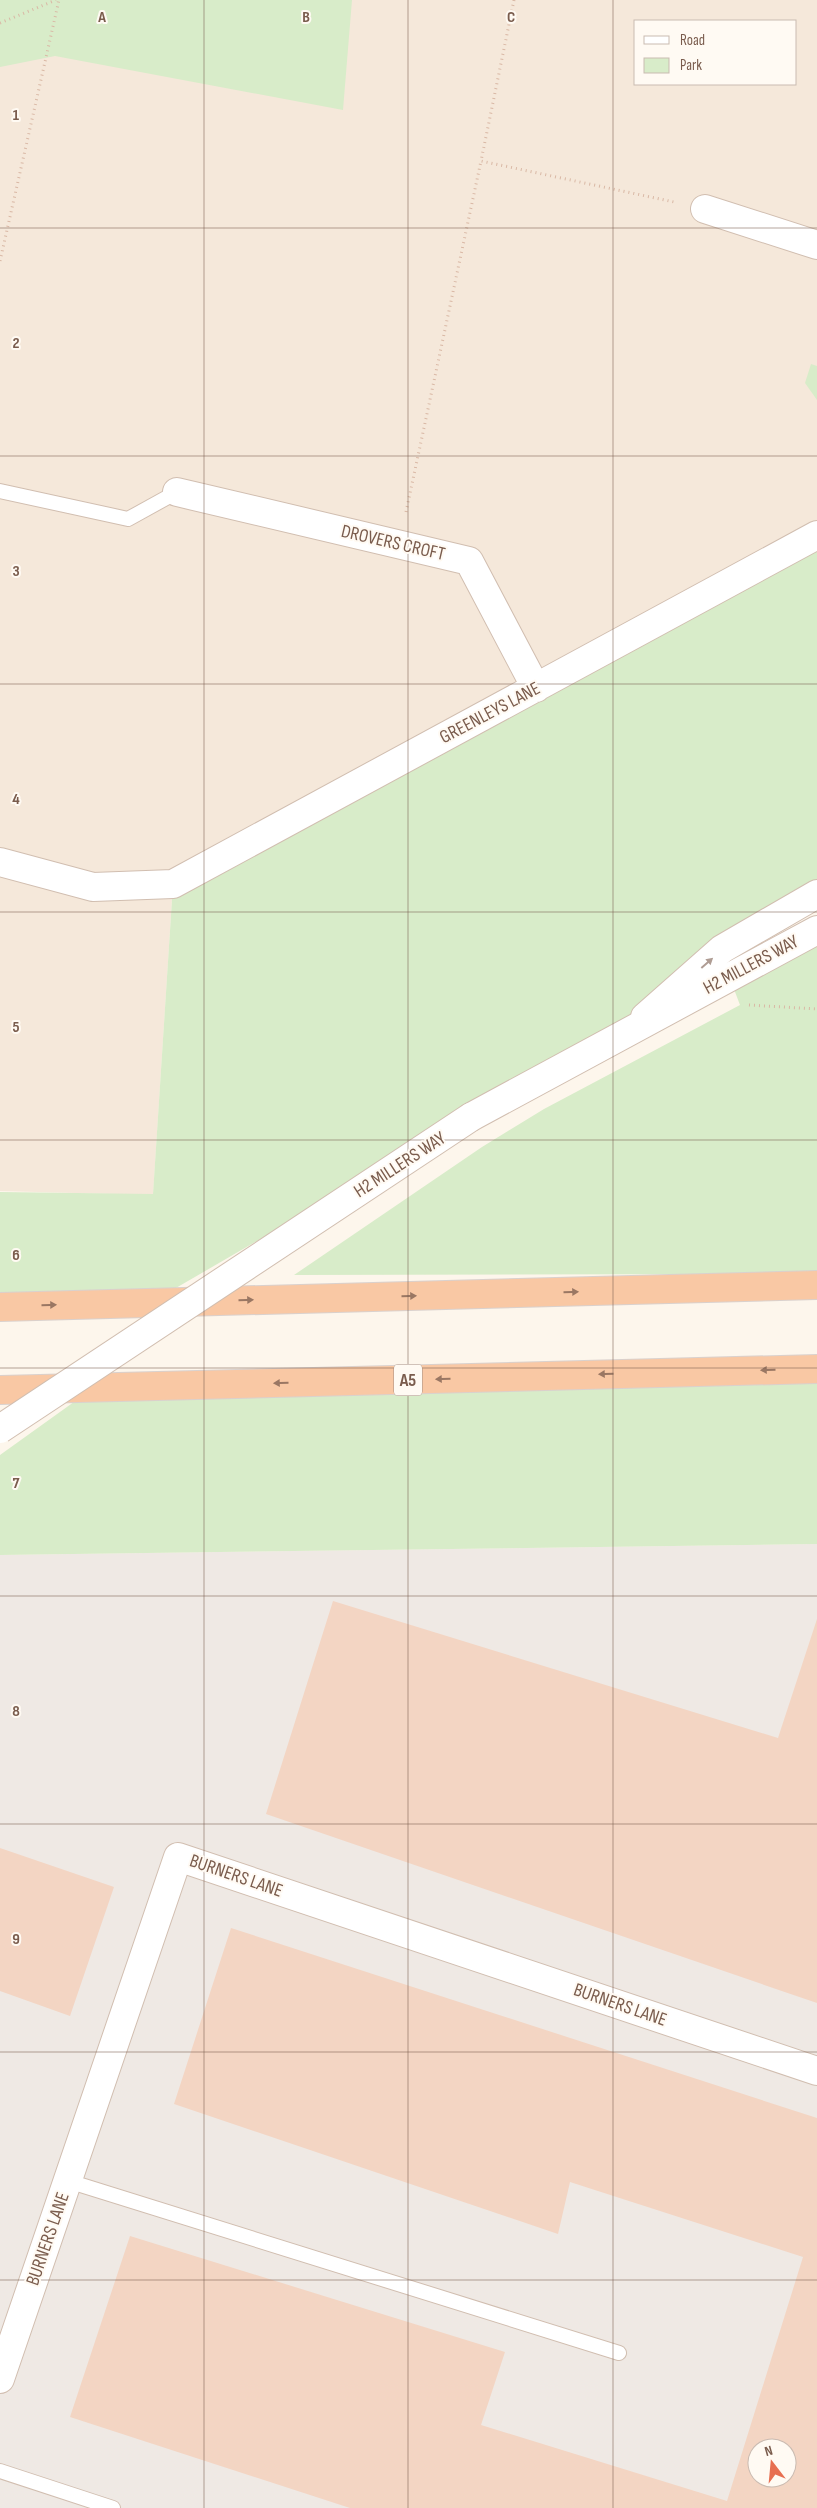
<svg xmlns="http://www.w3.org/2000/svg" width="817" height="2508" viewBox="0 0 817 2508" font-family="'Sofia Sans Condensed',sans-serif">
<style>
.residential{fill:#f5e8da;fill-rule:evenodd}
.industrial{fill:#efe9e4;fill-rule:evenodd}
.green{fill:#d8ecc9}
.building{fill:#f3d5c3;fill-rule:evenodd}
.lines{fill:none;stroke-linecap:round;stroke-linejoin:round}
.service-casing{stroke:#d1beb0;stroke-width:16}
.minor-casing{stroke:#d1beb0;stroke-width:30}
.tertiary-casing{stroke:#d1beb0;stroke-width:30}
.trunk-casing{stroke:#dad1cd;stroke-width:30}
.path{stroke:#d9b8a5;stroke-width:3;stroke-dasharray:1 4;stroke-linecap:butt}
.service{stroke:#fff;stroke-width:14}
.minor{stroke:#fff;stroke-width:28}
.tertiary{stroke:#fff;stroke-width:28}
.trunk{stroke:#f9c8a4;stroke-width:28}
.tertiary-bridge-casing{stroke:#d1beb0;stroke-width:30;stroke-linecap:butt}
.tertiary-bridge{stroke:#fff;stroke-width:28}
.oneway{fill:#af9d94}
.oneway2{fill:#9a7763}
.grid{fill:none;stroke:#7a5c4d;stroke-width:1;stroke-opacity:0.55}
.labels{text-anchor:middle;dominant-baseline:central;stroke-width:4;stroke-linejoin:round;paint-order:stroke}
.shield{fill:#fffaf3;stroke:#a28b7f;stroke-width:1}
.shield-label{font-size:18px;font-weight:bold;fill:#7a5c4d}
.street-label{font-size:19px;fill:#7a5c4d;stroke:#fffaf3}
.grid-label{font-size:16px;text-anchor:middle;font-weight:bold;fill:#7a5c4d;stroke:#fffaf3;stroke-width:4;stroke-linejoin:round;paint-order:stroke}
</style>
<rect width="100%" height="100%" fill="#fdf6ec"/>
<path class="residential" d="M 0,0 L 817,0 L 817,535 L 173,884 L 153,1195 L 0,1191 ZM 636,21 L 796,21 L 796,84 L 636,84 Z"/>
<path class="industrial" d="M 817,1544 L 817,2508 L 0,2508 L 0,1555 ZM 757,2448 L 787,2448 L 787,2478 L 757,2478 Z"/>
<path class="green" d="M 0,0 L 352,0 L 343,110 L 55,56 L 0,67 Z
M 811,364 L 817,366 L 817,400 L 805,383 Z
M 817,535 L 817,894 L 630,1029 L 471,1117 L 150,1303 L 0,1307 L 0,1192 L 153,1194 L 173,884 Z
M 817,930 L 817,1274 L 294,1275 L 482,1147 L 544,1109 L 740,1005 L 729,976 Z
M 817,1369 L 817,1544 L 0,1555 L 0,1455 L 92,1389 Z"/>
<path class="building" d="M 333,1601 L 778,1738 L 817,1619 L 817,2003 L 266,1814 Z
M 0,1848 L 114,1887 L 70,2016 L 0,1991 Z
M 231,1928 L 817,2118 L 817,2508 L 350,2508 L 70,2417 L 130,2236 L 505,2352 L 481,2425 L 727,2501 L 803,2257 L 570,2182 L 558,2234 L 174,2104 ZM 757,2448 L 787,2448 L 787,2478 L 757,2478 Z"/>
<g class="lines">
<g class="service-casing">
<path id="service" d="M 0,491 L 128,519 L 177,492
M 68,2181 L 619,2353
M 0,2471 L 113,2508"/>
</g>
<g class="minor-casing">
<path id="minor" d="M 705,209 L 817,245
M 177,492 L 469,561 L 536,688
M 0,862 L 93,887 L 173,884 L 817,535
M 645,1017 L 722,949 L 817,894
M 0,2379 L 178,1857 L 817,2071"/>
</g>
<g class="tertiary-casing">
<path id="tertiary" d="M 471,1117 L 817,930"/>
</g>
<g class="trunk-casing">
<path id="trunk" d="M 0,1307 L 817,1285
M 0,1390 L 817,1369"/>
</g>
<path class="path" d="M 514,0 L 481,161 L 674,202
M 0,23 L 56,0
M 0,261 L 59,0
M 406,512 L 481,161
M 749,1005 L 817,1009"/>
<use href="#service" class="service"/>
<use href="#minor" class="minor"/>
<use href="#tertiary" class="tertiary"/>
<use href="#trunk" class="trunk"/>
<g class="tertiary-bridge-casing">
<path id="tertiary-bridge" d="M 0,1429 L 471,1117"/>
</g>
<use href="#tertiary-bridge" class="tertiary-bridge"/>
</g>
<defs><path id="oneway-solid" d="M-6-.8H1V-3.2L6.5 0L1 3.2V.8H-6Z" transform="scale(1.25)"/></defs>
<use class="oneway" href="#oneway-solid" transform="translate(707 963) rotate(-41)"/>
<g class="oneway2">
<use href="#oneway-solid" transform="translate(571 1292) rotate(-2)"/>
<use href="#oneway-solid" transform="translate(409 1296) rotate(-2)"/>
<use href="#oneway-solid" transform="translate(246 1300) rotate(-2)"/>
<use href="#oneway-solid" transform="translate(49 1305) rotate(-1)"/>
<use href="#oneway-solid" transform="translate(768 1370) rotate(179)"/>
<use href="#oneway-solid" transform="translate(606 1374) rotate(178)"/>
<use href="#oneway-solid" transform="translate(443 1379) rotate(178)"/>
<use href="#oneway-solid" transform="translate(281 1383) rotate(178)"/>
</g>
<path class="grid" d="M 204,0 L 204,2508M 408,0 L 408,2508M 613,0 L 613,2508M 0,228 L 817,228M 0,456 L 817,456M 0,684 L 817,684M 0,912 L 817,912M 0,1140 L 817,1140M 0,1368 L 817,1368M 0,1596 L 817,1596M 0,1824 L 817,1824M 0,2052 L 817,2052M 0,2280 L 817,2280"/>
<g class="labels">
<rect class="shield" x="394" y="1364.5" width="28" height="31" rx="4"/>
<g class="shield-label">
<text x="408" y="1380">A5</text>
</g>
<g class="street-label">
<text transform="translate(393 543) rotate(13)">DROVERS CROFT</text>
<text transform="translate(490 713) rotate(-28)">GREENLEYS LANE</text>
<text transform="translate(751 965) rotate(-28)">H2 MILLERS WAY</text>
<text transform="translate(400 1165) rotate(-33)">H2 MILLERS WAY</text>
<text transform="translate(236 1876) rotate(19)">BURNERS LANE</text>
<text transform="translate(620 2005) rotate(19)">BURNERS LANE</text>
<text transform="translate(48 2239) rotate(-71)">BURNERS LANE</text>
</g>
</g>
<g class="grid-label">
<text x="102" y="22">A</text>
<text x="306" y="22">B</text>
<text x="511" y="22">C</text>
<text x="16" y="120">1</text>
<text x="16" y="348">2</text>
<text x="16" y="576">3</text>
<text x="16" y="804">4</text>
<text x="16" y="1032">5</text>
<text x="16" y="1260">6</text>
<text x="16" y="1488">7</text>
<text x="16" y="1716">8</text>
<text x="16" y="1944">9</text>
</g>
<rect x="634" y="20" width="162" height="65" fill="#fffaf3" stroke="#cabbb1"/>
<rect x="644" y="36" width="25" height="8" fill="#ffffff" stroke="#cabbb1"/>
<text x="680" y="45" font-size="15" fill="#7a5c4d">Road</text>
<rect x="644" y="58" width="25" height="15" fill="#d8ecc9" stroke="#cabbb1"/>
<text x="680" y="70" font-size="15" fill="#7a5c4d">Park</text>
<g transform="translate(772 2463) rotate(344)"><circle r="24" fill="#fffaf3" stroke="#cabbb1"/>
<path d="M0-4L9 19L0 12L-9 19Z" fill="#e76f51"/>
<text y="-8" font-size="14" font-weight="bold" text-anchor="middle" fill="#7a5c4d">N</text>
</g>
</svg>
